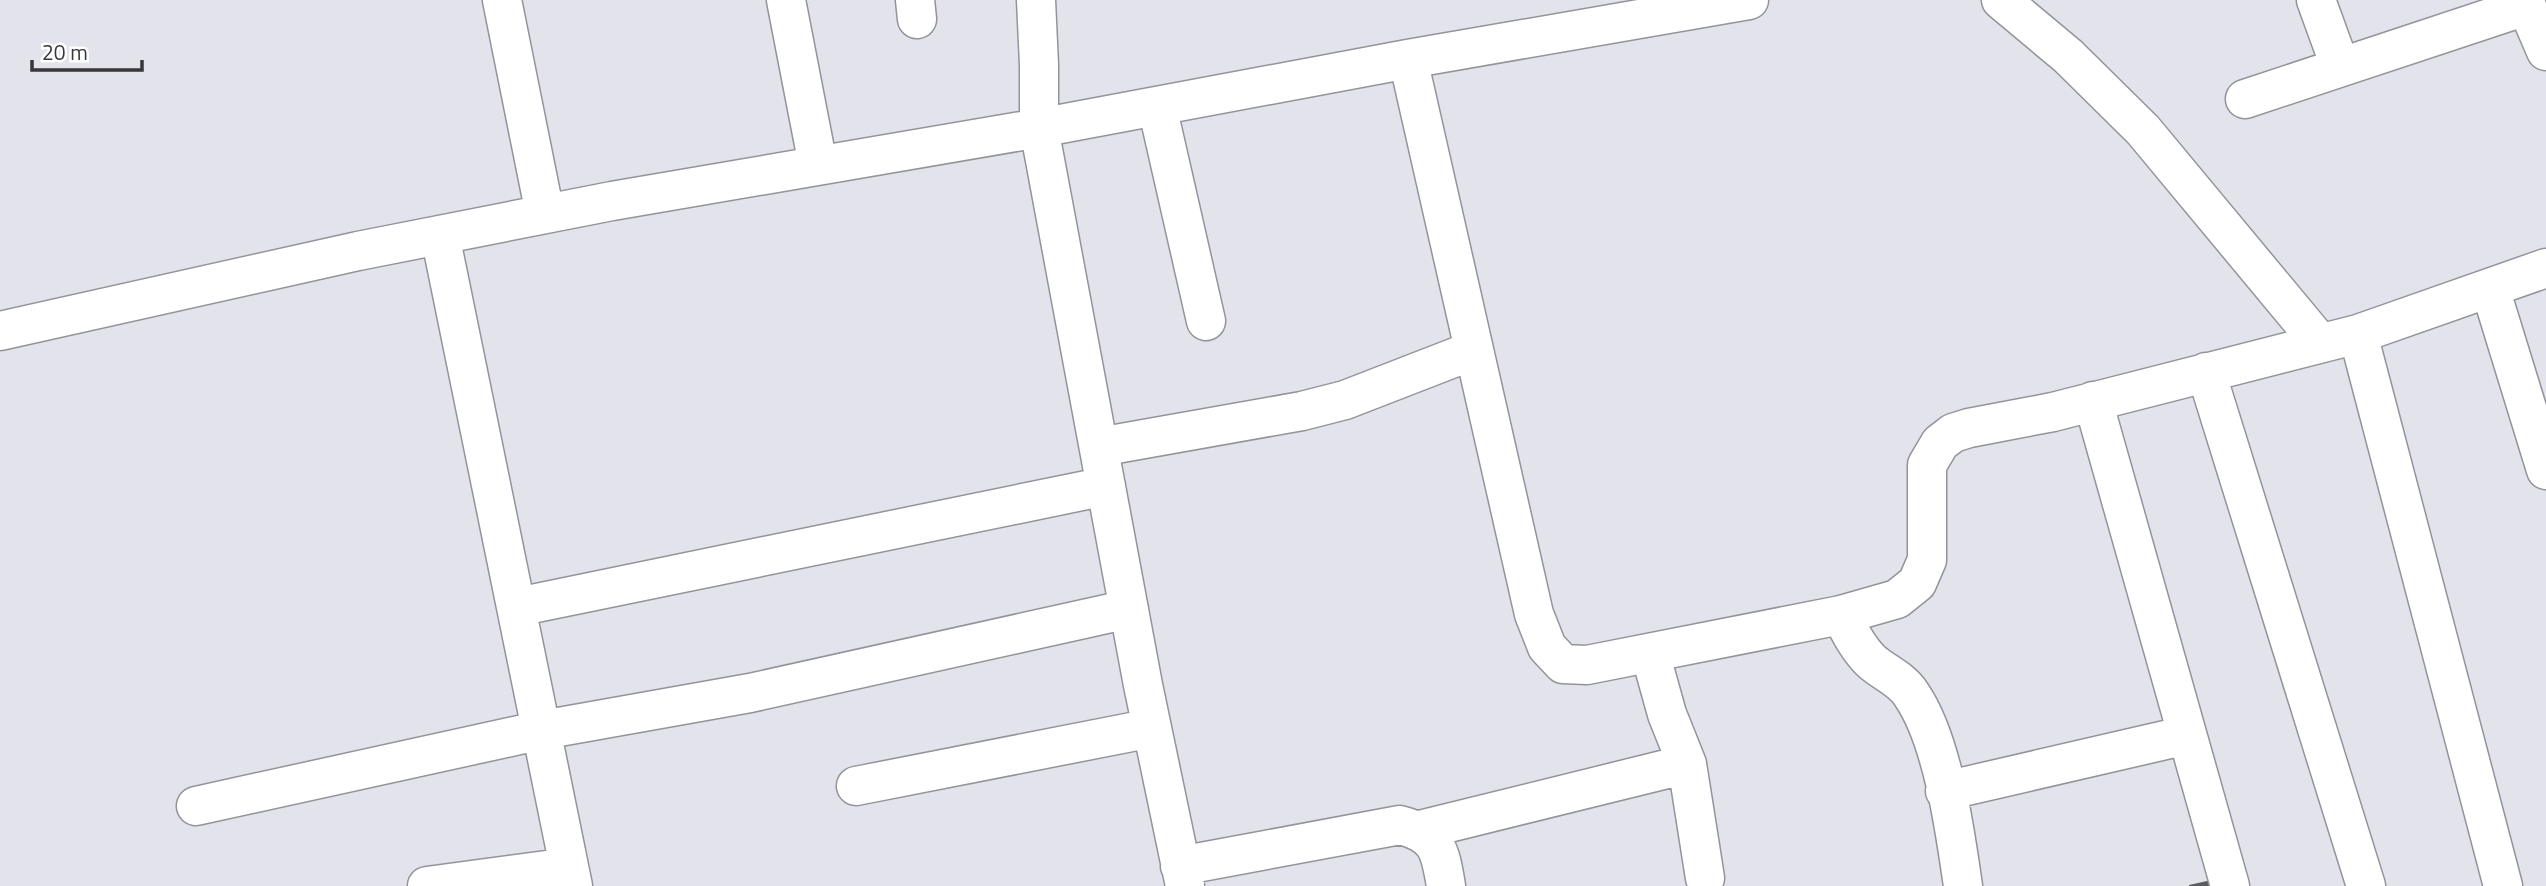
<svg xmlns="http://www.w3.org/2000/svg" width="2546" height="886" viewBox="0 0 2546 886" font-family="'Titillium Web',sans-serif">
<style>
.building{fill:#5b5b62}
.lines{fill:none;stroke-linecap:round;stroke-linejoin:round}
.minor-casing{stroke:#93939b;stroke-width:41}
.minor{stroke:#fff;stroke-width:38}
</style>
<rect width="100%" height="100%" fill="#e3e3eb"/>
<path class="building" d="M 2216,879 L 2217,886 L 2189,886 L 2189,885 Z"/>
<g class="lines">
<g class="minor-casing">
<path id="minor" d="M 502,0 L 545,214
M 786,0 L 818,165
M 915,0 L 917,19
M 1036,0 L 1039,65 L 1039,128 L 1143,685 L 1185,886
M 2001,0 L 2068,56 L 2143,130 L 2320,343
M 2316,0 L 2340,66
M 2524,0 L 2546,51
M 1408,59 L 1534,614 L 1547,647 L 1563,664 L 1587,665 L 1841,615 L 1897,599 L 1917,583 L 1927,560 L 1927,465 L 1940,443 L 1953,433 L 1969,428 L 2053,412 L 2358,334 L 2546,268
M 2245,99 L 2526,6
M 1157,106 L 1206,321
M 440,235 L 573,886
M 2490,288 L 2546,470
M 0,331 L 358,251 L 612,201 L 1039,128 L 1408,59 L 1749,0
M 2358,334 L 2503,886
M 2206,372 L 2366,886
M 2093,401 L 2230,886
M 1099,447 L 1302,411 L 1345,400 L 1474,350
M 517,607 L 1106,486
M 1841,615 C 1849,630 1857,647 1870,660 C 1882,672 1901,678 1911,694 C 1943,740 1955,831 1963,886
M 1650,653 L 1667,714 L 1687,764 L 1705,878
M 856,786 L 1152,728
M 1945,791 L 2187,735
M 196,806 L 542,730 L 750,693 L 1129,609
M 1420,830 L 1687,764
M 1180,866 L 1400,825 C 1438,835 1440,850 1446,886
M 427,886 L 569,867"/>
</g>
<use href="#minor" class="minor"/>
</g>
<path d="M32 60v10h110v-10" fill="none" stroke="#37373a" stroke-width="3.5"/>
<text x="42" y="60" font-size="21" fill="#37373a" stroke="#ffffff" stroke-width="5" paint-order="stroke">20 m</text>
</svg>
